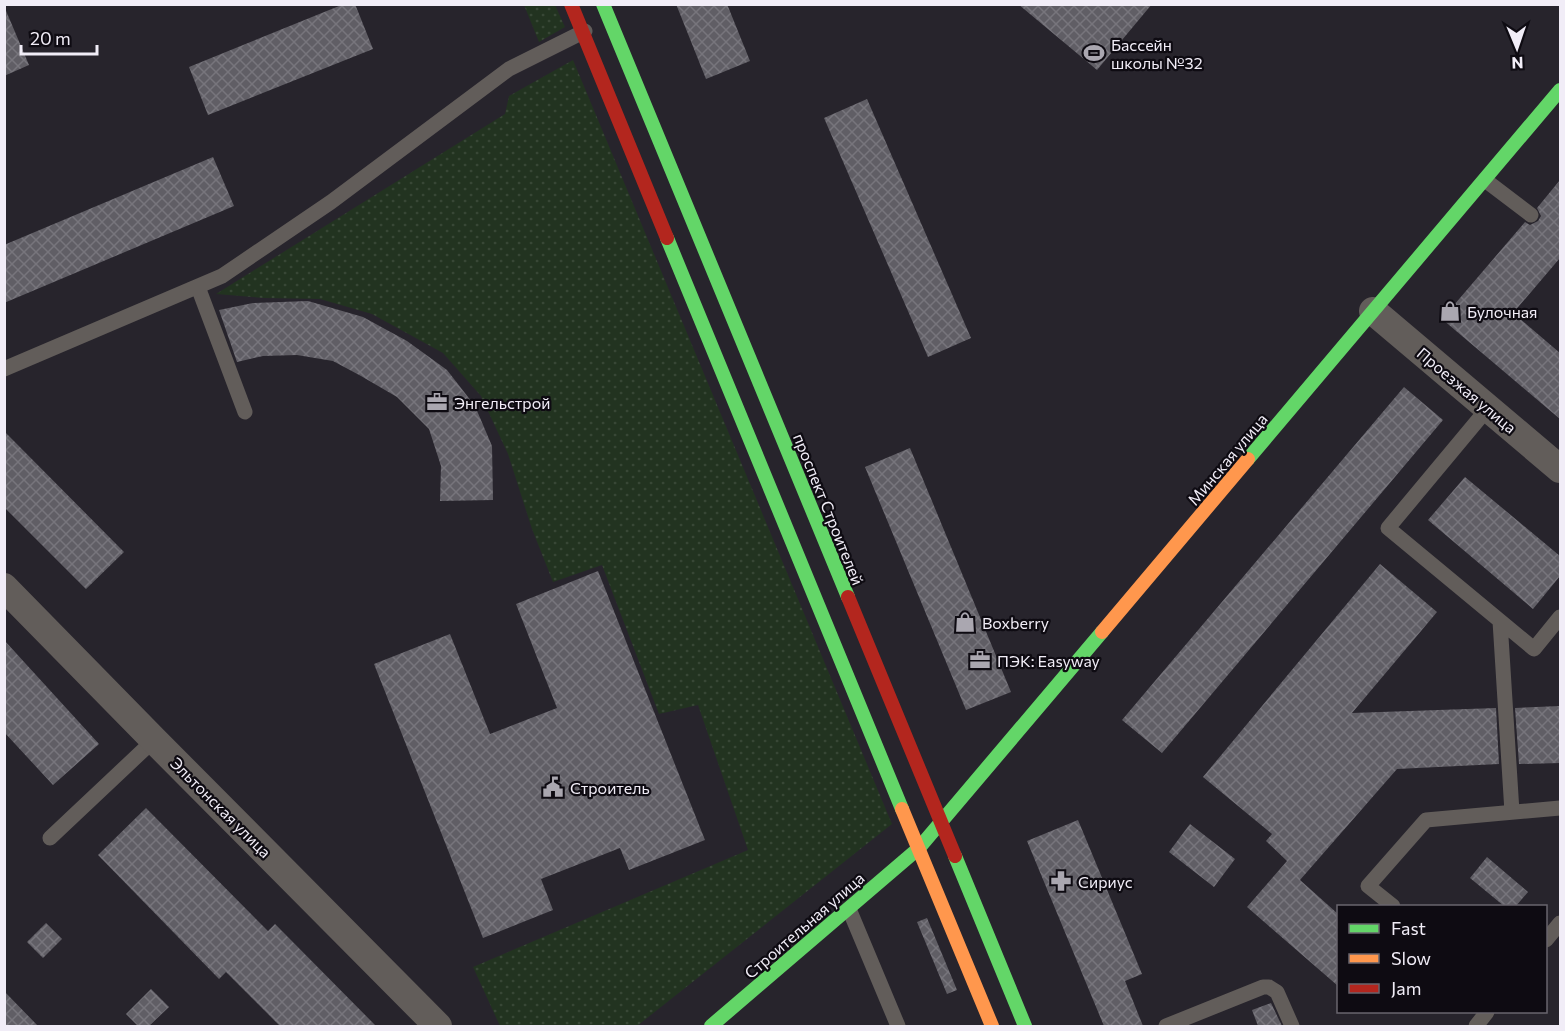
<svg xmlns="http://www.w3.org/2000/svg" width="1565" height="1031" viewBox="0 0 1565 1031" font-family="Commissioner,sans-serif">
<style>
.grass{fill:url(#grass-dots)}
.building{fill:url(#building-cross-hatch)}
.lines{fill:none;stroke-linecap:round;stroke-linejoin:round}
.lane{stroke:#625d5a;stroke-width:15}
.street{stroke:#625d5a;stroke-width:28}
.fast{stroke:#63d668;stroke-width:14}
.slow{stroke:#ff974d;stroke-width:14}
.jam{stroke:#b3261e;stroke-width:14}
.labels{text-anchor:middle;dominant-baseline:central;stroke-width:4.5;stroke-linejoin:round;paint-order:stroke}
.poi-label{font-size:16px;fill:#f1edf7;stroke:#0e0b12;text-anchor:start}
.street-label{font-size:16px;fill:#f1edf7;stroke:#0e0b12}
</style>
<defs>
<pattern id="grass-dots" width="8" height="8" patternUnits="userSpaceOnUse" patternTransform="scale(1.5)"><rect width="8" height="8" fill="#223320"/><path d="M2 2h.1M6 6h.1" fill="none" stroke="#384736" stroke-width="1.8" stroke-linecap="round"/></pattern>
<pattern id="building-cross-hatch" width="8" height="8" patternUnits="userSpaceOnUse" patternTransform="scale(1.5)"><rect width="8" height="8" fill="#605e65"/><path d="M0 0l8 8M0 8l8-8" fill="none" stroke="#77757c"/></pattern>
</defs>
<rect width="100%" height="100%" fill="#27242c"/>
<path class="grass" d="M 524,5 L 555,5 L 565,27 L 539,42 Z
M 573,60 L 892,824 L 637,1026 L 500,1026 L 473,967 L 748,850 L 698,705 L 659,714 L 602,565 L 553,582 L 532,529 L 508,454 L 481,396 L 443,353 L 372,314 L 320,299 L 264,298 L 216,294 L 505,114 L 509,96 Z"/>
<path class="building" d="M 344,4 L 355,4 L 373,49 L 208,115 L 189,67 Z
M 676,4 L 727,4 L 750,61 L 706,79 Z
M 1018,4 L 1152,4 L 1097,70 Z
M 4,6 L 29,65 L 4,76 Z
M 867,99 L 971,338 L 928,357 L 824,118 Z
M 213,157 L 234,206 L 4,303 L 4,245 Z
M 1560,180 L 1560,258 L 1513,313 L 1560,353 L 1560,419 L 1442,319 L 1525,222 L 1530,225 L 1538,221 L 1541,216 L 1537,208 Z
M 308,301 L 363,317 L 407,341 L 447,370 L 475,406 L 492,446 L 493,500 L 440,501 L 441,466 L 429,429 L 397,397 L 361,376 L 333,361 L 297,355 L 263,356 L 237,362 L 219,310 L 253,303 Z
M 1404,387 L 1443,420 L 1162,753 L 1122,720 Z
M 4,431 L 124,552 L 86,589 L 4,507 Z
M 910,448 L 1011,692 L 966,710 L 865,467 Z
M 1465,477 L 1560,556 L 1560,576 L 1533,609 L 1428,520 Z
M 1380,564 L 1437,612 L 1352,713 L 1496,708 L 1499,764 L 1397,769 L 1300,880 L 1338,914 L 1338,986 L 1247,907 L 1287,861 L 1266,841 L 1272,834 L 1203,777 Z
M 598,571 L 705,840 L 629,870 L 620,848 L 541,879 L 553,910 L 483,938 L 374,664 L 450,634 L 490,734 L 557,708 L 516,604 Z
M 4,640 L 99,744 L 53,785 L 4,732 Z
M 1560,706 L 1560,763 L 1519,764 L 1515,708 Z
M 146,808 L 268,931 L 275,924 L 376,1026 L 280,1026 L 226,972 L 219,979 L 98,855 Z
M 1078,820 L 1142,974 L 1125,981 L 1143,1026 L 1104,1026 L 1027,841 Z
M 1190,824 L 1235,859 L 1214,887 L 1169,852 Z
M 1487,857 L 1528,892 L 1516,906 L 1504,906 L 1470,878 Z
M 927,918 L 957,990 L 947,994 L 917,922 Z
M 46,923 L 62,939 L 43,958 L 27,942 Z
M 151,989 L 169,1007 L 149,1026 L 138,1026 L 126,1014 Z
M 4,991 L 38,1026 L 4,1026 Z
M 1271,1003 L 1282,1026 L 1258,1026 L 1252,1010 Z"/>
<g class="lines">
<path class="lane" d="M 1485,180 L 1531,215
M 198,287 L 245,412
M 4,369 L 222,276 L 331,202 L 509,69 L 585,31
M 1488,408 L 1388,528 L 1534,649 L 1560,617
M 1500,621 L 1512,812
M 50,838 L 154,740
M 1393,906 L 1368,886 L 1426,820 L 1560,808
M 849,909 L 898,1026
M 1546,940 L 1560,923
M 1166,1026 L 1263,987 L 1269,987 L 1277,992 L 1292,1026
M 1476,1026 L 1487,1012"/>
<path class="street" d="M 1373,311 L 1560,469
M 4,587 L 154,740 L 438,1026"/>
<path class="fast" d="M 603,4 L 848,597
M 667,238 L 902,809
M 1248,459 L 1560,90
M 955,856 L 1025,1026
M 711,1026 L 919,848 L 1102,632"/>
<path class="slow" d="M 1102,632 L 1248,459
M 902,809 L 992,1026"/>
<path class="jam" d="M 571,4 L 667,238
M 848,597 L 955,856"/>
</g>
<defs>
<g id="stadium-bare" transform="scale(1.62)"><path d="M0-5a6.5 5 0 1 0 0 10a6.5 5 0 1 0 0-10ZM-3.5-1.8h7v3.6h-7Z" fill="#aaa7b0" stroke="#0e0b12" stroke-width="2.5" paint-order="stroke"/></g>
<g id="shop-bare" transform="scale(1.62)"><path d="M-5-2.5h2.3a2.7 3.5 0 0 1 5.4 0H5L5.5 6h-11ZM-1.5-2.5h3a1.5 2.3 0 0 0-3 0Z" fill="#aaa7b0" stroke="#0e0b12" stroke-width="2.5" paint-order="stroke"/></g>
<g id="office-bare" transform="scale(1.62)"><path d="M-6-3h4V-5.5h4V-3h4V5H-6ZM-1-4.5V-3h2v-1.5ZM-6 0V1H6V0Z" fill="#aaa7b0" stroke="#0e0b12" stroke-width="2.5" paint-order="stroke"/></g>
<g id="civic-bare" transform="scale(1.62)"><path d="M-.6-6.5H3V-4.5H.6V-3L4-1V1h2V6H-6V1h2V-1L-.6-3ZM-1.2 2.5V6h2.4V2.5Z" fill="#aaa7b0" stroke="#0e0b12" stroke-width="2.5" paint-order="stroke"/></g>
<g id="pharmacy-bare" transform="scale(1.62)"><path d="M-2-6h4v4h4v4h-4v4h-4v-4h-4v-4h4Z" fill="#aaa7b0" stroke="#0e0b12" stroke-width="2.5" paint-order="stroke"/></g>
</defs>
<g fill-rule="evenodd">
<use href="#stadium-bare" x="1094" y="53"/>
<use href="#shop-bare" x="1450" y="311"/>
<use href="#office-bare" x="437" y="402"/>
<use href="#shop-bare" x="965" y="622"/>
<use href="#office-bare" x="980" y="660"/>
<use href="#civic-bare" x="553" y="787"/>
<use href="#pharmacy-bare" x="1061" y="881"/>
</g>
<g class="labels">
<g class="poi-label">
<text x="1111" y="44">Бассейн<tspan x="1111" dy="18">школы №32</tspan></text>
<text x="1467" y="311">Булочная</text>
<text x="454" y="402">Энгельстрой</text>
<text x="982" y="622">Boxberry</text>
<text x="997" y="660">ПЭК: Easyway</text>
<text x="570" y="787">Строитель</text>
<text x="1078" y="881">Сириус</text>
</g>
<g class="street-label">
<text transform="translate(1467 390) rotate(40)">Проезжая улица</text>
<text transform="translate(1227 459) rotate(-50)">Минская улица</text>
<text transform="translate(829 509) rotate(68)">проспект Строителей</text>
<text transform="translate(221 807) rotate(45)">Эльтонская улица</text>
<text transform="translate(804 925) rotate(-41)">Строительная улица</text>
</g>
</g>
<rect width="1565" height="1031" fill="none" stroke="#f1edf7" stroke-width="12"/>
<rect x="1337" y="905" width="210" height="108" fill="#0e0b12" stroke="#69656e" stroke-width="1.5"/>
<rect x="1349" y="924" width="30" height="9" fill="#63d668" stroke="#69656e" stroke-width="1.5"/>
<text x="1391" y="935" font-size="18" fill="#f1edf7">Fast</text>
<rect x="1349" y="954" width="30" height="9" fill="#ff974d" stroke="#69656e" stroke-width="1.5"/>
<text x="1391" y="965" font-size="18" fill="#f1edf7">Slow</text>
<rect x="1349" y="984" width="30" height="9" fill="#b3261e" stroke="#69656e" stroke-width="1.5"/>
<text x="1391" y="995" font-size="18" fill="#f1edf7">Jam</text>
<g transform="translate(1517 48) rotate(178)" stroke="#0e0b12" stroke-width="4.5" paint-order="stroke">
<path d="M0-4.5L10 22L0 15L-10 22Z" fill="#f1edf7"/>
<text y="-9" font-size="16" font-weight="bold" text-anchor="middle" fill="#f1edf7">N</text>
</g>
<path d="M21 45v9h76v-9" fill="none" stroke="#f1edf7" stroke-width="3"/>
<text x="30" y="45" font-size="18" fill="#f1edf7" stroke="#0e0b12" stroke-width="4.5" paint-order="stroke">20 m</text>
</svg>
